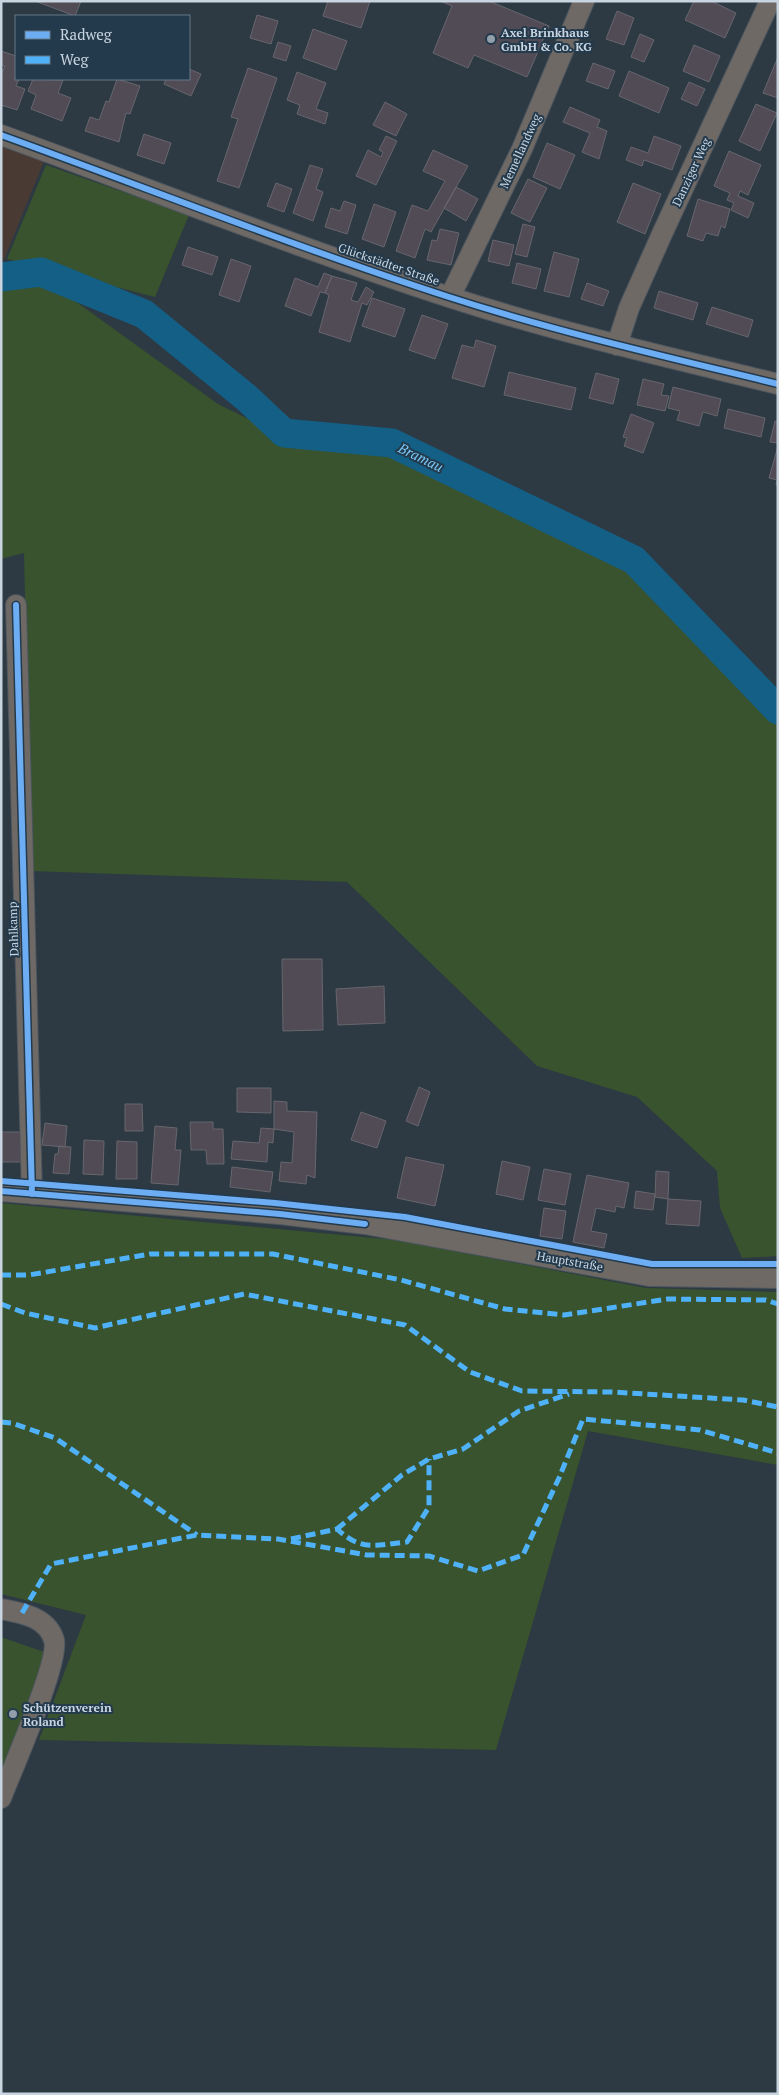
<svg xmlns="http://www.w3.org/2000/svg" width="779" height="2095" viewBox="0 0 779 2095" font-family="'PT Serif',serif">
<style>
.industrial{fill:#493b33}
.green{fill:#38532d}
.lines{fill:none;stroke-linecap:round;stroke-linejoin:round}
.river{stroke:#145f85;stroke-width:29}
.building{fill:#514b56;stroke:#67666d}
.minor-casing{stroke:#4b555e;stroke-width:22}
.minor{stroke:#6f6965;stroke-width:20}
.quiet{stroke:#4fb1f8;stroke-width:5;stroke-dasharray:10 5;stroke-linecap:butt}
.cycleway-casing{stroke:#233a4d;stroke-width:9}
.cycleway{stroke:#6dadf4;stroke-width:6}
.poi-dot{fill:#929eaa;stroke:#233a4d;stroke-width:2}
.labels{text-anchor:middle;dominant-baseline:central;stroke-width:4;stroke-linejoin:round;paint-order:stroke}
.poi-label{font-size:12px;font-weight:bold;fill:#c8d5e1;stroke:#233a4d;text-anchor:start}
.street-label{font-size:12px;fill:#c8d5e1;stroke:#233a4d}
.water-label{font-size:14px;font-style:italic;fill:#7bc8f8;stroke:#233a4d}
</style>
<rect width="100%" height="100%" fill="#2d3943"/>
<path class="industrial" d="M 1,146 L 44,161 L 4,260 L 1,261 Z"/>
<path class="green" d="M 46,165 L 189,215 L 155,297 L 7,259 Z
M 39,275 L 218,404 L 283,436 L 392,446 L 633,563 L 778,717 L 778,1256 L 742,1258 L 720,1208 L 717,1171 L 637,1097 L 537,1066 L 347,882 L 31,871 L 24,553 L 1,559 L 1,281 Z
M 1,1203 L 396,1240 L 646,1288 L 778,1292 L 778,1465 L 588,1431 L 496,1750 L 39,1740 L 86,1615 L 1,1594 Z
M 1,1637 L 47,1653 L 1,1775 Z"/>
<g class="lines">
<path class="river" d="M 1,277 L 41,272 L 144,314 L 248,399 L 284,433 L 392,443 L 634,560 L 778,710"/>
</g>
<path class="building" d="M 35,1 L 81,1 L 75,16 Z
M 328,1 L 370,1 L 361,28 L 323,16 Z
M 440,1 L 489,1 L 549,26 L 527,77 L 474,55 L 468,68 L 433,53 L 452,6 Z
M 694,1 L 711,1 L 736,13 L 725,38 L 685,20 Z
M 617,11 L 634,18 L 624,45 L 606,39 Z
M 257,15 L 278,21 L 271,44 L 250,38 Z
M 313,29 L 347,41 L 336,70 L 303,58 Z
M 640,34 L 654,40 L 644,62 L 631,57 Z
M 278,42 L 291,46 L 286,61 L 273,57 Z
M 694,45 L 720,56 L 709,82 L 683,71 Z
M 1,51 L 16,56 L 16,79 L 19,79 L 16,86 L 25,89 L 17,110 L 1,105 L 1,75 L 5,66 L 1,65 Z
M 778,57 L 778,98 L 763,93 Z
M 593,63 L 615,71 L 608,89 L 586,81 Z
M 248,68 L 277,78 L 239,188 L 217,181 L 238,119 L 231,117 Z
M 189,69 L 201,74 L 191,96 L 164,84 L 166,79 L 189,79 Z
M 629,71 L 669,88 L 659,113 L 619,96 Z
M 297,72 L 326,83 L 316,109 L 328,113 L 325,124 L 297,114 L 300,105 L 287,100 Z
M 33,79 L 63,80 L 58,93 L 71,98 L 62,121 L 31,109 L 36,95 L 28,91 Z
M 117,79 L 140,86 L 130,114 L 126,113 L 119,142 L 85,131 L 90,117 L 99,120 L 106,101 L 109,102 Z
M 689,82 L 705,89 L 697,106 L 681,99 Z
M 385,102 L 407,114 L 396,136 L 373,125 Z
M 756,104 L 777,113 L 760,151 L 739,141 Z
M 570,107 L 600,120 L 597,127 L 607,131 L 599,159 L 582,152 L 590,133 L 563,122 Z
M 144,134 L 171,143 L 164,164 L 137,155 Z
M 386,136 L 397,141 L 376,185 L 356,176 L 368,150 L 381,157 L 383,152 L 379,150 Z
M 654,136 L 681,146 L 672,170 L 644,160 L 642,166 L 626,160 L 631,147 L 648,153 Z
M 547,143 L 575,155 L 560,189 L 533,177 Z
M 433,150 L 468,166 L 431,232 L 425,229 L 415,258 L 396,251 L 412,205 L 428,211 L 445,181 L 423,171 Z
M 729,151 L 761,165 L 748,195 L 740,191 L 738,196 L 754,203 L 748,218 L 731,210 L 734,203 L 727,200 L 730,193 L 714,186 Z
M 310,165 L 323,169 L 316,189 L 323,192 L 313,221 L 293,213 Z
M 528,179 L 547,188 L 530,222 L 511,213 Z
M 276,183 L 292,189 L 284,212 L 267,206 Z
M 633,183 L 661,194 L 645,234 L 617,222 Z
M 456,187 L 478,199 L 466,221 L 444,208 Z
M 698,199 L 730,209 L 725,228 L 721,226 L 718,236 L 706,233 L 703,241 L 687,236 Z
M 344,201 L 356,205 L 347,234 L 325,227 L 331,208 L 340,211 Z
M 374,204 L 396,212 L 384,247 L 362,239 Z
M 523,224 L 535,227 L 527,257 L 515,254 Z
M 440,229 L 459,233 L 451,265 L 427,260 L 432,240 L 437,241 Z
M 493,240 L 514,245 L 509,266 L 488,261 Z
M 188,247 L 218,257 L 212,275 L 182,265 Z
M 554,252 L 579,259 L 569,297 L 544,291 Z
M 231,259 L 251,266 L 239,302 L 219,295 Z
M 517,263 L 541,269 L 536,289 L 512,283 Z
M 324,273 L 332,276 L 325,293 L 320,292 L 311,316 L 285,306 L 295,278 L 318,287 Z
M 332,276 L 357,283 L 351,300 L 358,302 L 366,287 L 374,292 L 367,305 L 362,303 L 350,342 L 319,332 L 329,295 L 325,293 Z
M 587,283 L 609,291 L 603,306 L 581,299 Z
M 659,291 L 698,303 L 693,320 L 654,308 Z
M 372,298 L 405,309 L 395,337 L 362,326 Z
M 712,307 L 753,320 L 748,337 L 706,324 Z
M 422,315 L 448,324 L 435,359 L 409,350 Z
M 476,340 L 496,346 L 484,387 L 452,378 L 462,345 L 474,348 Z
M 509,372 L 576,388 L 571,410 L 504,395 Z
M 596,373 L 619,379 L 613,404 L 589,398 Z
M 643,379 L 664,384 L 661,395 L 669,396 L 665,411 L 637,405 Z
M 673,387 L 721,399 L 717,416 L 703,412 L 699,426 L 677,420 L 680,411 L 668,408 Z
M 728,409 L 765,418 L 761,437 L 724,428 Z
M 631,414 L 654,423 L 643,453 L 624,446 L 627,438 L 623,437 Z
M 775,421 L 778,422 L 778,443 L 770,442 Z
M 778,446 L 778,486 L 776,485 L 777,480 L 769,478 Z
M 282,959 L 322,959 L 323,1030 L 283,1031 Z
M 384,986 L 385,1023 L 338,1025 L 336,989 Z
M 419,1087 L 430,1092 L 418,1126 L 406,1121 Z
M 237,1088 L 271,1088 L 271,1113 L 237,1112 Z
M 274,1101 L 287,1102 L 287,1111 L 317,1112 L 315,1178 L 307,1175 L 306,1184 L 279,1181 L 281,1162 L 292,1163 L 294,1132 L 274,1129 Z
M 125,1104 L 142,1104 L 143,1131 L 125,1131 Z
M 361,1112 L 386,1121 L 377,1148 L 351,1140 Z
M 190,1122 L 213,1122 L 213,1129 L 223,1129 L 224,1164 L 207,1164 L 206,1150 L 191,1150 Z
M 45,1123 L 67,1126 L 65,1147 L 42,1145 Z
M 155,1126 L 177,1128 L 175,1150 L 181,1150 L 178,1185 L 151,1183 Z
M 261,1128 L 274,1129 L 273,1143 L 268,1142 L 267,1162 L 231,1159 L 233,1141 L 259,1143 Z
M 1,1132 L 21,1132 L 22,1162 L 1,1162 Z
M 84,1140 L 104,1141 L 103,1175 L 83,1174 Z
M 117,1141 L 137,1142 L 137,1179 L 116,1179 Z
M 59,1146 L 71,1147 L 69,1174 L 53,1173 L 55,1154 L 58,1154 Z
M 406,1157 L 444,1165 L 435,1206 L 397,1198 Z
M 502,1161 L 530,1167 L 523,1200 L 496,1194 Z
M 232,1167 L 273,1172 L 270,1192 L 230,1187 Z
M 544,1169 L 571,1174 L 565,1205 L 538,1200 Z
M 656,1171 L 669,1172 L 668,1199 L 655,1197 Z
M 587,1175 L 629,1183 L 624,1208 L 616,1206 L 615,1212 L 596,1208 L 591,1231 L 607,1234 L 604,1248 L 573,1242 Z
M 636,1191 L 655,1194 L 653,1210 L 634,1208 Z
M 668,1199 L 701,1201 L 699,1226 L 666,1224 Z
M 544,1208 L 566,1211 L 562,1239 L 540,1236 Z"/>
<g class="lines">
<g class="minor-casing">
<path id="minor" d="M 1,135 C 150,189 298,248 449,297 C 557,332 667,357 778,384
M 450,297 L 522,149 L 584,1
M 617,345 L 629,308 L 662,234 L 770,1
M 16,605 L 32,1194
M 1,1191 L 280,1214 L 365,1224 L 649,1276 L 778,1278
M 1,1609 C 22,1613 47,1617 54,1640 C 60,1661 11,1772 1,1798"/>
</g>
<use href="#minor" class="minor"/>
<path class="quiet" d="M 1,1275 L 29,1275 L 150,1254 L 273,1254 L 401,1280 L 505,1309 L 564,1315 L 668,1299 L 766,1300 L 778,1304
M 1,1304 L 25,1313 L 95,1328 L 244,1294 L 405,1325 L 470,1372 L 522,1391 L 612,1392 L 743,1400 L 778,1407
M 1,1422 L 12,1423 L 55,1438 L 197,1535
M 337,1529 L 402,1475 L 429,1459 L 463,1449 L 519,1411 L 569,1394
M 291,1539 L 337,1529 C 362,1552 376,1545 407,1542 L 429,1507 L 429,1459
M 22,1613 L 51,1564 L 197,1535 L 278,1539 L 367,1555 L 429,1556 L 478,1571 L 523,1555 L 559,1478 L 583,1419 L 700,1430 L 778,1453"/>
<g class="cycleway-casing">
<path id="cycleway" d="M 1,135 C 150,189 298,248 449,297 C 557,332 667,357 778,384
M 16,605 L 32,1194
M 1,1181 L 275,1203 L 405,1217 L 652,1264 L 778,1264
M 1,1191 L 280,1214 L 365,1224"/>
</g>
<use href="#cycleway" class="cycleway"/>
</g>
<g class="poi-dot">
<circle cx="491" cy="39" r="5"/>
<circle cx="13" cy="1714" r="5"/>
</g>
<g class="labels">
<g class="poi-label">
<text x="501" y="32">Axel Brinkhaus<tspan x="501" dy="14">GmbH &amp; Co. KG</tspan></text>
<text x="23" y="1707">Schützenverein<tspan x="23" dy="14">Roland</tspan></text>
</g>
<g class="street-label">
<text transform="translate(520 151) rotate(-65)">Memellandweg</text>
<text transform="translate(691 172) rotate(-65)">Danziger Weg</text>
<text transform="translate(389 264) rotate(19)">Glückstädter Straße</text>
<text transform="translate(13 929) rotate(-92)">Dahlkamp</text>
<text transform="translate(570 1261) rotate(10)">Hauptstraße</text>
</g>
<g class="water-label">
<text transform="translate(421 457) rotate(26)">Bramau</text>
</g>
</g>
<rect width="779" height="2095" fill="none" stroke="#c8d5e1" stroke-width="5"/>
<rect x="15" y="15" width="175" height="65" fill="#233a4d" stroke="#657888"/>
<rect x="25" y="31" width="25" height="8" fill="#6dadf4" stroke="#657888"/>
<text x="60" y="40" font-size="15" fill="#c8d5e1">Radweg</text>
<rect x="25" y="56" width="25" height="8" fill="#4fb1f8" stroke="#657888"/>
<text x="60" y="65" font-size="15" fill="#c8d5e1">Weg</text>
</svg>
